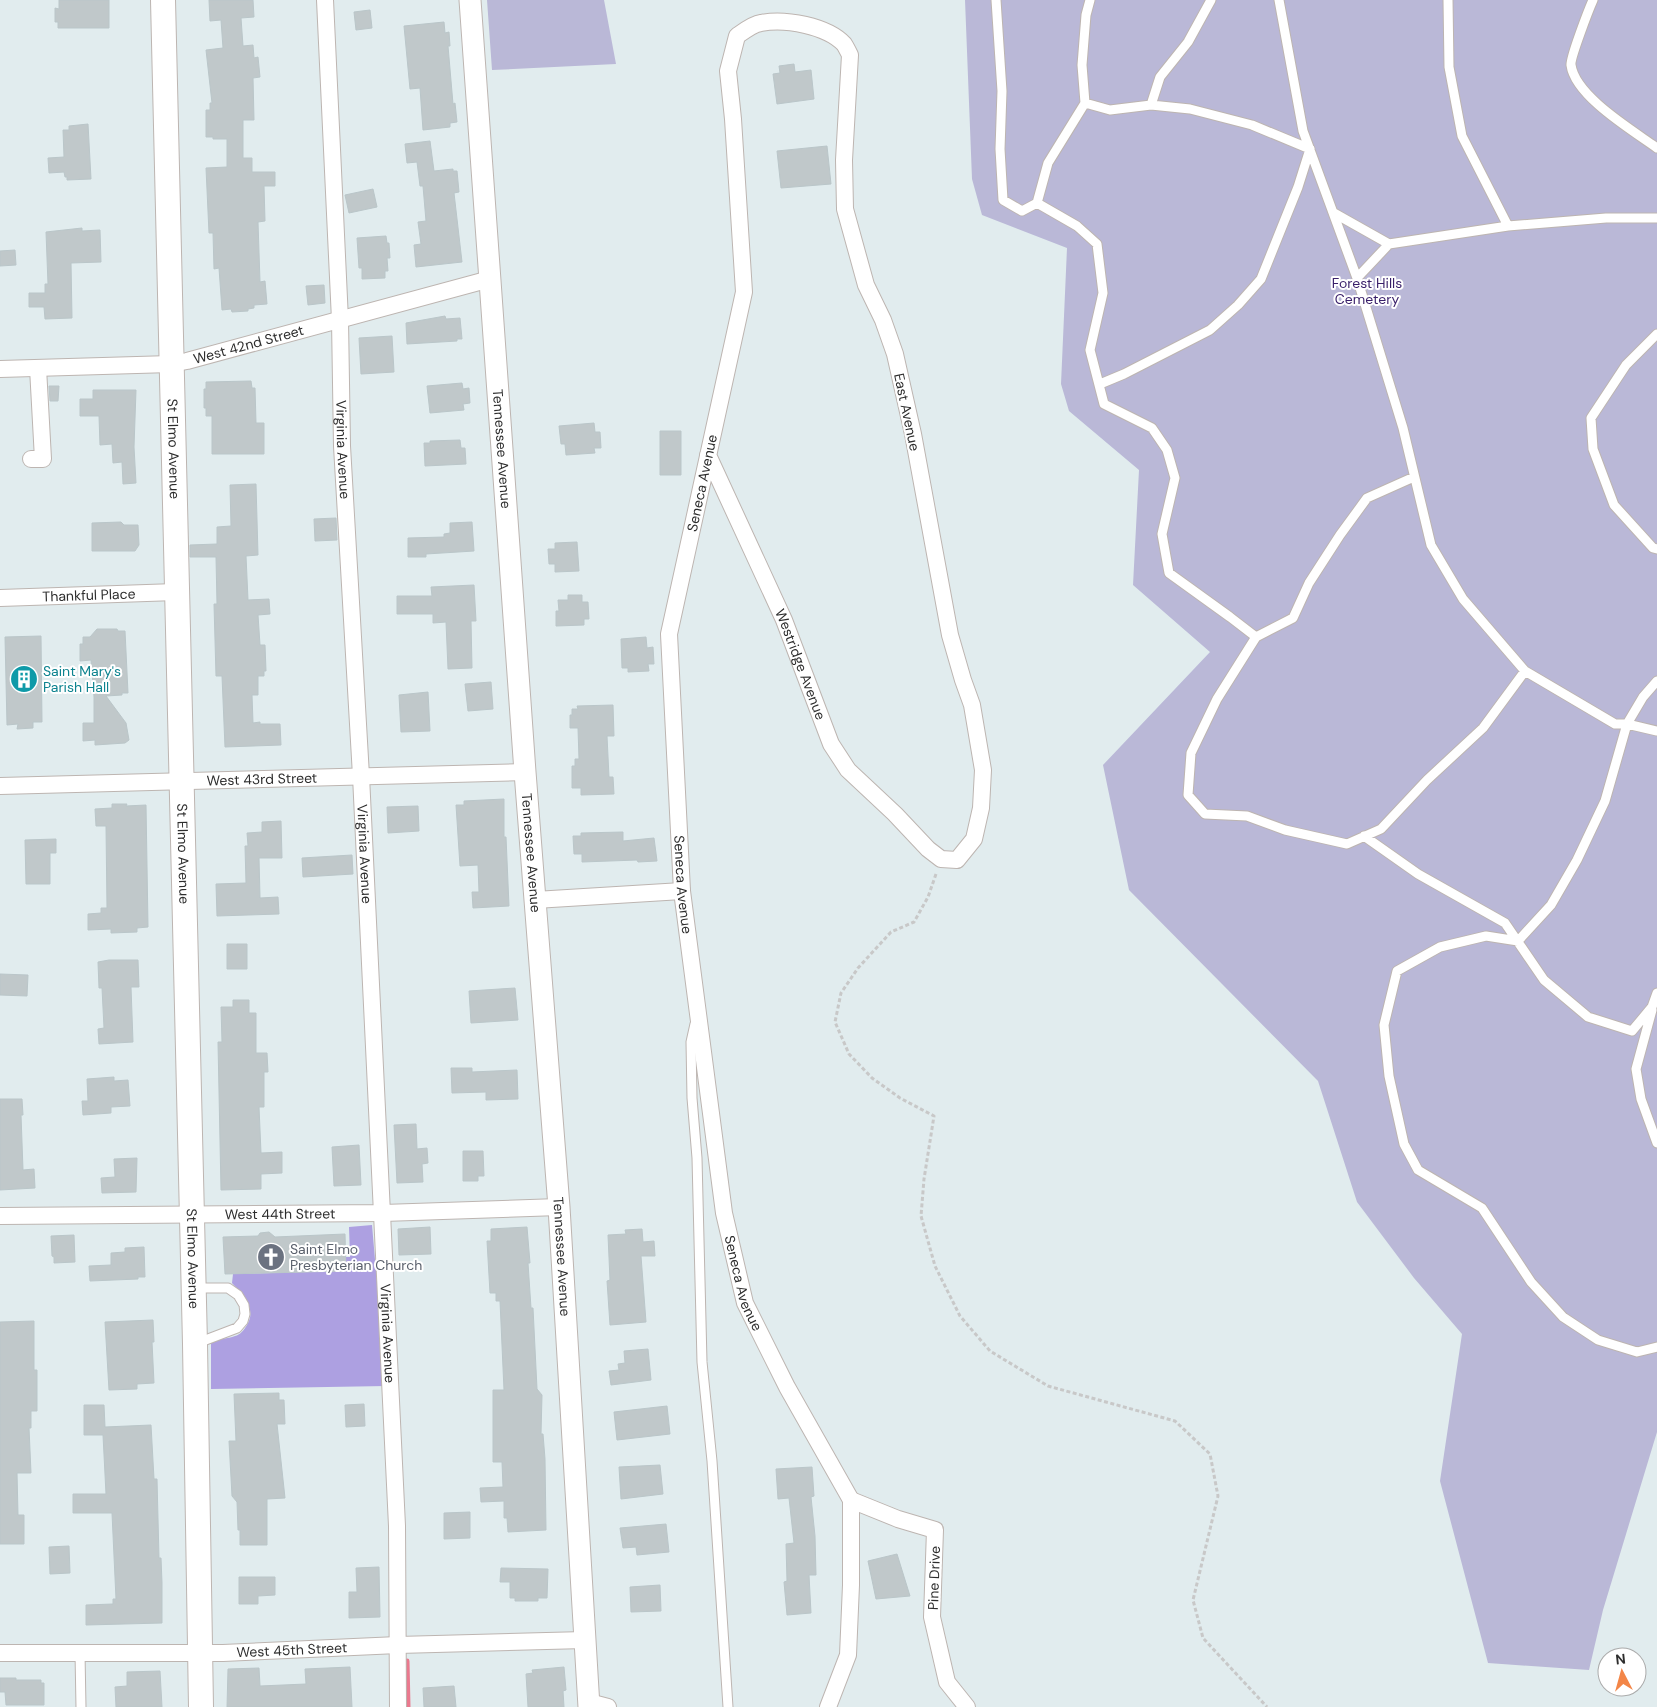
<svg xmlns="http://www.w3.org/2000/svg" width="1657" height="1707" viewBox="0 0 1657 1707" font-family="'DM Sans',sans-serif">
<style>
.green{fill:#ada0e1}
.cemetery{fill:#bab8d7}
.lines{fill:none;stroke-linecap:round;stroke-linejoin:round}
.stream{stroke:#ea798e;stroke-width:5}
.building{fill:#c0c8ca;stroke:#bac6c9}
.service-casing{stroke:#bdb5b1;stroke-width:11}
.minor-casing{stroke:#bdb5b1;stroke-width:18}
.tertiary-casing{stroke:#bdb5b1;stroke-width:23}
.secondary-casing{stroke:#bdb5b1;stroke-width:26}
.path{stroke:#c8c8c8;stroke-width:3;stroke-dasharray:4 2.5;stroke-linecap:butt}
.service{stroke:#fff;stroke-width:9}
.minor{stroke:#fff;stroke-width:16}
.tertiary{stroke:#fff;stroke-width:21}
.secondary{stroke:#fff;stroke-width:24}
.labels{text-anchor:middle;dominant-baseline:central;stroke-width:4;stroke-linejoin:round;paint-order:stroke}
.park-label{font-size:14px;fill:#381e69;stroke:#fff}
.street-label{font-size:14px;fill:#2d2d2d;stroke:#fff}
.culture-label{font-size:14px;fill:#0d838f;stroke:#fff;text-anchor:start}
.worship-label{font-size:14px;fill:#5b616d;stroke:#fff;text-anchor:start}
</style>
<rect width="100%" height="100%" fill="#e1ecee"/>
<path class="green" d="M 372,1225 L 386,1386 L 211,1389 L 211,1340 C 218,1339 228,1339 235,1336 C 240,1335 244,1330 247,1325 C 257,1309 243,1295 232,1283 L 233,1274 L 345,1271 L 346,1257 L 350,1257 L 349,1227 Z"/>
<path class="cemetery" d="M 487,0 L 604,0 L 616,64 L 492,70 Z
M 965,0 L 1657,0 L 1657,1432 L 1603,1610 L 1589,1670 L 1488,1663 L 1440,1481 L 1462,1334 L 1414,1278 L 1357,1202 L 1318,1081 L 1129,890 L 1103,765 L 1210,652 L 1133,585 L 1139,470 L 1069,411 L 1061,384 L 1067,248 L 982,215 L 972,179 Z"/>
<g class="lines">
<path class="stream" d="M 407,1661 L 408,1707"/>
</g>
<path class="building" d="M 59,0 L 109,0 L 109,28 L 58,28 L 58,22 L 55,22 L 55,8 L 59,9 Z
M 209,0 L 253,0 L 254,17 L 241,18 L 243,46 L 253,45 L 254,58 L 258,57 L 260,77 L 253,78 L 254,120 L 243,120 L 243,158 L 252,158 L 252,172 L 275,172 L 275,186 L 264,186 L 265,221 L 258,222 L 260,282 L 265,281 L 267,304 L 254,305 L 254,308 L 248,309 L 248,311 L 232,312 L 231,309 L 222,310 L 219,268 L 214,269 L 213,233 L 209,233 L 206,168 L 227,167 L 227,139 L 213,139 L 213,137 L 206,137 L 206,110 L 210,110 L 210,103 L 212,103 L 206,50 L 223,48 L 221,20 L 210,21 Z
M 370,10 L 372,28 L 356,30 L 354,12 Z
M 444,22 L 445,33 L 449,32 L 450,46 L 448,46 L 453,104 L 455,103 L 457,122 L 450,123 L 450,127 L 423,130 L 420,88 L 410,89 L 404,26 Z
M 794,64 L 795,72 L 811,70 L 814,99 L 777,104 L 773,74 L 780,73 L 779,66 Z
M 88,124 L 91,179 L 67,180 L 67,177 L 65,177 L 64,172 L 49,173 L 48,158 L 64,157 L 63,130 L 69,130 L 69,126 Z
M 430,141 L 434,171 L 453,169 L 453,171 L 457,171 L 459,192 L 454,193 L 462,262 L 416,267 L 414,245 L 421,244 L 418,222 L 426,221 L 423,186 L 420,186 L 417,162 L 407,163 L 405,144 Z
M 827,146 L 831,184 L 781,188 L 777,151 Z
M 373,189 L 377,207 L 349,213 L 345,195 Z
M 82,228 L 82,231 L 100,230 L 101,262 L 71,263 L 72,318 L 45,319 L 44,307 L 29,307 L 29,293 L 45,293 L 45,284 L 48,284 L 46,232 Z
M 386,236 L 387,243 L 389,243 L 390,258 L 387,258 L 388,271 L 385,271 L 385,278 L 362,279 L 362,268 L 359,268 L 357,238 Z
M 15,250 L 16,265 L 0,266 L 0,251 Z
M 324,285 L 325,303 L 308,305 L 306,286 Z
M 445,316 L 446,319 L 460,318 L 462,339 L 457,339 L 457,341 L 407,344 L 406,323 Z
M 392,336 L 394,372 L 361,374 L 359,338 Z
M 251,381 L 252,388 L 255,388 L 256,423 L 264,423 L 264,454 L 212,454 L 212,416 L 206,416 L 206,408 L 204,408 L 204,389 L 206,389 L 206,382 Z
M 462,383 L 463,389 L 469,388 L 470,403 L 463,404 L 464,410 L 430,413 L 427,386 Z
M 49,386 L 59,386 L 58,401 L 50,401 Z
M 93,390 L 136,390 L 134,447 L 136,483 L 123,484 L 122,462 L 113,463 L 112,444 L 100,445 L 99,416 L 80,416 L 80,399 L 93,399 Z
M 594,423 L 595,432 L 600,432 L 601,448 L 594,448 L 595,453 L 566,455 L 565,444 L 561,444 L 559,426 Z
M 660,431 L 681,431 L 681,475 L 660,475 Z
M 460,440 L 461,448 L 465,448 L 466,464 L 425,466 L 424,443 L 430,443 L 430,441 Z
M 256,484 L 258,555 L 246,556 L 248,600 L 269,599 L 270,614 L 258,615 L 260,645 L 265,645 L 266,671 L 264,671 L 264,676 L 258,676 L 258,695 L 252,695 L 253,723 L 260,722 L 260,724 L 280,724 L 281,745 L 225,747 L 222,676 L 216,676 L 214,604 L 217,604 L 216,557 L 190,557 L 190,545 L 217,544 L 217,527 L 231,526 L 230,485 Z
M 336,518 L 337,540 L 315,541 L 314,519 Z
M 121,522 L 124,525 L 138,525 L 139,545 L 135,551 L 92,551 L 92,523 Z
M 472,522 L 474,551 L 426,554 L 426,557 L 408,557 L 408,538 L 444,537 L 444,534 L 450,533 L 450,523 Z
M 577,542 L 579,571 L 555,572 L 555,564 L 549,564 L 548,549 L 555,549 L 555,543 Z
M 474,585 L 476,621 L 471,621 L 472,668 L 448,669 L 446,622 L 433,623 L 433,614 L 397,614 L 397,596 L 432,596 L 431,587 Z
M 568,595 L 582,595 L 582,602 L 588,602 L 589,619 L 584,619 L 584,625 L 556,626 L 556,611 L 559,611 L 558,600 L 568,600 Z
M 97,629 L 117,629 L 118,631 L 125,631 L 128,693 L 122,693 L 122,695 L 106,696 L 126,723 L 129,740 L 125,743 L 95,745 L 95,740 L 83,741 L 83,723 L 94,723 L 94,697 L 91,660 L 80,661 L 80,644 L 83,644 L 83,637 L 90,637 Z
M 41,636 L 42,722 L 33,722 L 33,728 L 17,729 L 18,724 L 7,725 L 5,637 Z
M 646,637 L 647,648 L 653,647 L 654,664 L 648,664 L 649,671 L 628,672 L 628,668 L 622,668 L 621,639 Z
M 491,682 L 493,709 L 468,711 L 465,684 Z
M 428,692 L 430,731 L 401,732 L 399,695 Z
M 613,705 L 614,736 L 607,736 L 609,777 L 613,777 L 614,794 L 581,795 L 581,788 L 572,788 L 572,766 L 575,766 L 575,759 L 579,759 L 578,728 L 570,728 L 570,715 L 572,715 L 572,709 L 578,709 L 577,706 Z
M 504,799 L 504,837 L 506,837 L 509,906 L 473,908 L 472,892 L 479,892 L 478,865 L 460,866 L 456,805 L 464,805 L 464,801 Z
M 112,804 L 127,804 L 126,806 L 146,805 L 148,927 L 137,928 L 137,932 L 111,933 L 111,929 L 88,930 L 88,914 L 101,913 L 101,908 L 107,908 L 106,826 L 96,826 L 95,809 L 112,808 Z
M 418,806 L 419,831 L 388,833 L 387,807 Z
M 281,821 L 282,858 L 259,858 L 260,898 L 278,897 L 279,914 L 217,916 L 216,884 L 246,883 L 245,846 L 248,846 L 247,833 L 262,832 L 262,822 Z
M 623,832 L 623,841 L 654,838 L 657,861 L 638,862 L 637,860 L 582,862 L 582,854 L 574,854 L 573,836 L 581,836 L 581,833 Z
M 56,839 L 56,853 L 50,853 L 50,884 L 26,884 L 25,840 Z
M 352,855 L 353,874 L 303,877 L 302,858 Z
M 227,944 L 247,944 L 247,969 L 227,969 Z
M 109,960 L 138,960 L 139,987 L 131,987 L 133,1042 L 99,1044 L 98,1029 L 104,1028 L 102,988 L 99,988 L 98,962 Z
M 0,974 L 28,975 L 27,996 L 0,995 Z
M 515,988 L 518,1020 L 471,1023 L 469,991 Z
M 233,1000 L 249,1000 L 249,1013 L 256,1013 L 256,1053 L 267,1053 L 268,1072 L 264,1072 L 264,1107 L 259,1107 L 261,1153 L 282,1152 L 282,1173 L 261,1174 L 261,1189 L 221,1190 L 218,1042 L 222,1042 L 221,1007 L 233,1007 Z
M 451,1068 L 472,1068 L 472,1072 L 517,1070 L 518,1099 L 486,1100 L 486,1092 L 452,1093 Z
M 114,1077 L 114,1081 L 128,1080 L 130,1106 L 111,1107 L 111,1113 L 83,1115 L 82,1101 L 88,1101 L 87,1079 Z
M 0,1099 L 22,1099 L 23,1115 L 21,1115 L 23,1170 L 34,1169 L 35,1188 L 0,1190 Z
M 416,1124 L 417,1149 L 427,1148 L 428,1163 L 422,1164 L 423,1182 L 397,1183 L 394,1125 Z
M 359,1145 L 361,1185 L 334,1186 L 332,1147 Z
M 463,1151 L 483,1151 L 484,1176 L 478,1176 L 478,1181 L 463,1181 Z
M 137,1158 L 136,1192 L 102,1193 L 101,1178 L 115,1177 L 114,1159 Z
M 430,1227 L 431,1254 L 399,1255 L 398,1229 Z
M 527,1227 L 530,1263 L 528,1263 L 531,1308 L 533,1308 L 537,1389 L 542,1395 L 541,1434 L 543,1434 L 545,1459 L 546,1530 L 508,1532 L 507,1518 L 504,1518 L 504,1501 L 481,1502 L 480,1488 L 503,1487 L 502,1462 L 493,1462 L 493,1390 L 504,1390 L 500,1301 L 496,1301 L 496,1293 L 490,1293 L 487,1241 L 491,1241 L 491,1229 Z
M 642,1229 L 643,1242 L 654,1241 L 655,1256 L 641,1256 L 646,1322 L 610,1325 L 607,1281 L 610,1280 L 608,1235 L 626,1234 L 625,1230 Z
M 269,1232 L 275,1237 L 345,1234 L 346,1271 L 225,1274 L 223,1237 L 258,1236 L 260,1233 Z
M 74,1235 L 75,1262 L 54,1263 L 54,1257 L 52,1256 L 51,1236 Z
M 144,1247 L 145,1277 L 138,1277 L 138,1279 L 90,1281 L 89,1266 L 111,1265 L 111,1253 L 125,1252 L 125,1248 Z
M 153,1320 L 154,1342 L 152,1342 L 154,1383 L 137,1384 L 137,1389 L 109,1390 L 105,1322 Z
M 34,1321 L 34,1370 L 37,1370 L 37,1411 L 31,1411 L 31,1428 L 29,1428 L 31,1473 L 17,1473 L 18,1515 L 24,1515 L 24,1544 L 0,1544 L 0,1322 Z
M 648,1349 L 651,1380 L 611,1385 L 609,1371 L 619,1370 L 618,1364 L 625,1363 L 624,1351 Z
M 279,1393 L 279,1400 L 284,1400 L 285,1424 L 277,1424 L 285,1498 L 267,1499 L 267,1545 L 240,1545 L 240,1530 L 238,1530 L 237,1502 L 232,1496 L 229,1441 L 236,1441 L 234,1394 Z
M 364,1404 L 365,1426 L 346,1427 L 345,1405 Z
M 84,1405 L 104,1405 L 105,1427 L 151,1425 L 154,1479 L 157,1479 L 159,1558 L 161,1558 L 162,1583 L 162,1623 L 86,1625 L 86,1605 L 113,1604 L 113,1599 L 116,1599 L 112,1513 L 73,1513 L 73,1494 L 106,1494 L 103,1435 L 84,1435 Z
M 667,1406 L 670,1434 L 617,1440 L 614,1412 Z
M 660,1465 L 663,1494 L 621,1499 L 619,1467 Z
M 812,1467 L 814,1496 L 811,1497 L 815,1536 L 816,1575 L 809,1575 L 811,1613 L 787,1615 L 784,1582 L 787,1581 L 786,1544 L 794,1543 L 789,1498 L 778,1499 L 776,1469 Z
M 470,1512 L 470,1538 L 444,1539 L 444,1513 Z
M 666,1524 L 669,1552 L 637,1555 L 636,1547 L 623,1548 L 620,1528 Z
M 69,1546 L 70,1573 L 50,1574 L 49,1547 Z
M 897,1554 L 910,1596 L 876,1599 L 868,1561 Z
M 379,1567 L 380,1617 L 349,1618 L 349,1592 L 357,1592 L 356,1568 Z
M 501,1568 L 548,1569 L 547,1598 L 538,1598 L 538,1601 L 515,1601 L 515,1598 L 510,1598 L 510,1582 L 500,1582 Z
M 239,1577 L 275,1577 L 275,1595 L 258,1596 L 258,1604 L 239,1604 Z
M 660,1585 L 661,1611 L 631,1612 L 630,1587 Z
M 350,1667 L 352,1707 L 227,1707 L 228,1669 L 259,1668 L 260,1686 L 306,1684 L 305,1669 Z
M 564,1667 L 566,1690 L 563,1691 L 564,1707 L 528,1707 L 526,1674 L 533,1673 L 532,1670 Z
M 160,1671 L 162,1707 L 116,1707 L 115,1687 L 127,1686 L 127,1672 Z
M 0,1678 L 16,1678 L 16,1680 L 41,1680 L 41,1683 L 44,1683 L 44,1705 L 6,1705 L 5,1692 L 0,1692 Z
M 454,1686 L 456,1707 L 424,1707 L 423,1688 Z"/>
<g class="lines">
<g class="service-casing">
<path id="service" d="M 996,0 L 1002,91 L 1000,149 L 1003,200 L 1022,211 L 1037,203 L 1048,163 L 1085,103 L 1082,65 L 1086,15 L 1090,0
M 1279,0 L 1303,131 L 1357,278 L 1403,428 L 1431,545 L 1463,599 L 1525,671 L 1615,724 L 1627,724 L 1643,697 L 1657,681
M 1448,0 L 1449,67 L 1462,136 L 1508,226
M 1593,0 C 1589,9 1570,58 1571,65 C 1575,96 1632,130 1657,148
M 1085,103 L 1110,110 L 1151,105 L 1190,109 L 1252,125 L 1310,149 L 1298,187 L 1261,279 L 1238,305 L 1210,330 L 1124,374 L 1100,384
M 1151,105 L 1160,77 L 1188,42 L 1211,0
M 1037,203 L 1077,226 L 1097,244 L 1103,293 L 1090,350 L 1104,404 L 1152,428 L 1167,450 L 1175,478 L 1162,534 L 1169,573 L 1230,617 L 1256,637 L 1217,699 L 1191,753 L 1188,795 L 1205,814 L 1247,816 L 1285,830 L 1347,844 L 1381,829 L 1427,780 L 1483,728 L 1525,671
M 1334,213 L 1389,244 L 1508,226 L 1606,218 L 1657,218
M 1357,278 L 1389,244
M 1657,334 L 1626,365 L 1591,418 L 1593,449 L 1614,505 L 1653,548 L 1657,549
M 1256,637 L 1293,618 L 1309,583 L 1340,535 L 1367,498 L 1414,477
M 1657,731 L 1627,724 L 1605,801 L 1577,860 L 1551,905 L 1518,941 L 1486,936 L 1440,947 L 1397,971 L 1384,1025 L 1389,1076 L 1404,1144 L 1418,1170 L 1482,1208 L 1531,1282 L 1563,1317 L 1598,1340 L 1637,1352 L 1657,1347
M 1364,836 L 1418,874 L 1505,923 L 1544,980 L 1588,1017 L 1632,1031 L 1652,1007 L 1657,993
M 1652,1010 L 1636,1069 L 1641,1099 L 1657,1143
M 695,1024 L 691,1042 L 692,1098 L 697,1158 L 702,1362 L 712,1461 L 728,1707
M 195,1288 L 228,1288 L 238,1295 L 244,1305 L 245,1314 L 243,1321 L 237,1328 L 195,1344
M 80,1653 L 81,1707"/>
</g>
<g class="minor-casing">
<g id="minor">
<path id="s1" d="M 325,0 L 340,320 L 342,446 L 361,776 L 397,1526 L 398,1707"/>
<path id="s2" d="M 0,369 L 171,364 L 187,361 L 490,279"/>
<path id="s3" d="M 708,455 L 784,620 L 831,744 L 848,770 L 895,814 L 928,849 L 941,859 L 957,860 L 974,839 L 981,808 L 983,770 L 972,705 L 963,680 L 950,635 L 913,434 L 895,354 L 883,320 L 866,285 L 845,209 L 844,160 L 850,55 C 848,51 846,47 844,44 C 827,26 785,18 761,23 C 753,24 744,31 737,36 L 728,71 L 733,119 L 744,292 L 669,634 L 682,891 L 724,1213 L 745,1303 L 787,1387 L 851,1500 L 851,1585 L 848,1655 L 828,1707"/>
<path d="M 31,459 L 43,459 L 38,368"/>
<path id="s4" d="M 0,598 L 176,592"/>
<path id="s5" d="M 0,786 L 525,772"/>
<path d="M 535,900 L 682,891"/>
<path id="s6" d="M 0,1216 L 383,1213 L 559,1207"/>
<path d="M 851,1500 L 898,1519 L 935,1530 L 932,1617 L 947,1682 L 967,1707"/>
<path id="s7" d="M 0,1653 L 223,1653 L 398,1645 L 585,1640"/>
<path d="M 589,1702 L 608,1707"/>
</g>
</g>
<g class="tertiary-casing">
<g id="tertiary">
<path id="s8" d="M 470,0 L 525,772 L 559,1207 L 589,1707"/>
</g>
</g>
<g class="secondary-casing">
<g id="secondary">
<path id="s9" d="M 163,0 L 195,1344 L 201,1707"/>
</g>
</g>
<path class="path" d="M 936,874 L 928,897 L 914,922 L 891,932 L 858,968 L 841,993 L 835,1022 L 849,1054 L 872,1078 L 900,1098 L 934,1116 L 924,1179 L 921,1216 L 935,1266 L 960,1316 L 990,1351 L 1048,1386 L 1175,1421 L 1210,1454 L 1218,1496 L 1193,1600 L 1203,1638 L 1267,1707"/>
<use href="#service" class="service"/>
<use href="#minor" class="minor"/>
<use href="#tertiary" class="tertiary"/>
<use href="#secondary" class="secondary"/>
</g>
<defs>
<g id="building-disc" transform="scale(1.4375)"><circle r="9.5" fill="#0f9aa8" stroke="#fff"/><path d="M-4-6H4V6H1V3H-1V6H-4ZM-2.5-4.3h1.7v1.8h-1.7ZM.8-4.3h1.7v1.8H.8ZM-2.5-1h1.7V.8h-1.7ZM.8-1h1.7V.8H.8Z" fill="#fff"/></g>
<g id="church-disc" transform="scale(1.4375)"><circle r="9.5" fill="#6b7280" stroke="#fff"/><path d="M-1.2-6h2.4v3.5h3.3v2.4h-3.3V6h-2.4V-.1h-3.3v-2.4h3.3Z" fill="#fff"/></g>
</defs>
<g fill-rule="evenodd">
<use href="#building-disc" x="24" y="679"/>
<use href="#church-disc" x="271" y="1257"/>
</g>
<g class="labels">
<g class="park-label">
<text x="1367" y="283">Forest Hills<tspan x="1367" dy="16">Cemetery</tspan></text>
</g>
<g class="street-label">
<text stroke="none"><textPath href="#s2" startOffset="251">West 42nd Street</textPath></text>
<text transform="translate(907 412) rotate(78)">East Avenue</text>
<text stroke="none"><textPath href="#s9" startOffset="449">St Elmo Avenue</textPath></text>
<text stroke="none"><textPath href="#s1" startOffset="450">Virginia Avenue</textPath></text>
<text stroke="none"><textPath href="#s8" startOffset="450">Tennessee Avenue</textPath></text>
<text transform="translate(702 483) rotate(-78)">Seneca Avenue</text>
<text stroke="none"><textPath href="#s4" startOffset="89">Thankful Place</textPath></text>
<text stroke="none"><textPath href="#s3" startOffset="229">Westridge Avenue</textPath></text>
<text stroke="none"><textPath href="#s5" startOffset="262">West 43rd Street</textPath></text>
<text stroke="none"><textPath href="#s1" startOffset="855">Virginia Avenue</textPath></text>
<text stroke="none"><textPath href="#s8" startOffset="855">Tennessee Avenue</textPath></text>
<text stroke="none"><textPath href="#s9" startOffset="854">St Elmo Avenue</textPath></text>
<text stroke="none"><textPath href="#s3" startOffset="2308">Seneca Avenue</textPath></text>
<text stroke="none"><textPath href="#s6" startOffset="280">West 44th Street</textPath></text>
<text stroke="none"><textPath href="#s8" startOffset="1260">Tennessee Avenue</textPath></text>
<text stroke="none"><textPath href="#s9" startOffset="1259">St Elmo Avenue</textPath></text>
<text stroke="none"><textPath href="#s3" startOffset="2712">Seneca Avenue</textPath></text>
<text stroke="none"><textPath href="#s1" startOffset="1335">Virginia Avenue</textPath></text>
<text transform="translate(934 1578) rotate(-88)">Pine Drive</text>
<text stroke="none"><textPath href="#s7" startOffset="292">West 45th Street</textPath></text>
</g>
<g class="culture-label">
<text x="43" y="671">Saint Mary's<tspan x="43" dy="16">Parish Hall</tspan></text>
</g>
<g class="worship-label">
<text x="290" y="1249">Saint Elmo<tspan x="290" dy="16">Presbyterian Church</tspan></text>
</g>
</g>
<g transform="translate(1622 1672) rotate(354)"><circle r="24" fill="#ffffff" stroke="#ababab"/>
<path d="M0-4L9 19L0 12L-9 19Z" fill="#f38648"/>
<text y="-8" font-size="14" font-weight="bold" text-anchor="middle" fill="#2d2d2d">N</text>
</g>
</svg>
